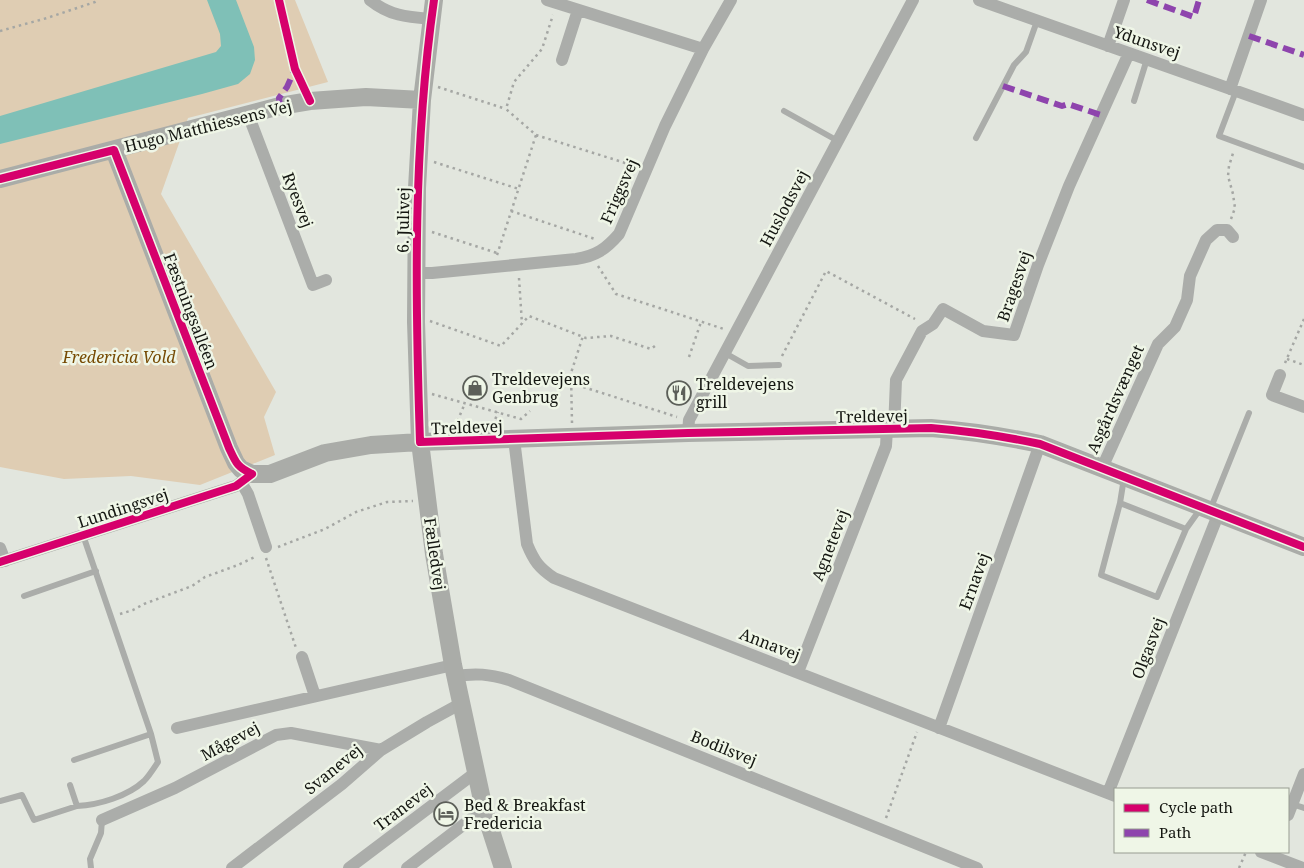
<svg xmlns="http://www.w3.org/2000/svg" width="1304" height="868" viewBox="0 0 1304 868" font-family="'Noto Serif',serif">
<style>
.green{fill:#dfcdb3}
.water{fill:#7fc0b7}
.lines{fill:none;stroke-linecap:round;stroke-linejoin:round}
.path{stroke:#a5a7a4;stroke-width:2.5;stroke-dasharray:2.5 4;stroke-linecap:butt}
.lane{stroke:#abadaa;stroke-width:6}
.street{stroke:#abadaa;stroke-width:12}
.secondary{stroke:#aaaca8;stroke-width:18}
.quiet{stroke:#8e44ad;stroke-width:6;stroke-dasharray:12 6;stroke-linecap:butt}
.cycleway-casing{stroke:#eff6e7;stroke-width:11}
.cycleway{stroke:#d6006c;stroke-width:8}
.labels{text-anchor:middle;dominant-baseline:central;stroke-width:5;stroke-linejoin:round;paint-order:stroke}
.street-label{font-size:16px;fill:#141611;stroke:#eff6e7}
.park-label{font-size:16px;font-style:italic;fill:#764a03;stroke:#eff6e7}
.poi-label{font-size:16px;fill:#141611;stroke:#eff6e7;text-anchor:start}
</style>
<rect width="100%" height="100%" fill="#e2e6de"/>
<path class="green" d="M 0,0 L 295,0 L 328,82 L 188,118 L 161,194 L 276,392 L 264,417 L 275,455 L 200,485 L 131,476 L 64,479 L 0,467 Z"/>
<path class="water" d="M 207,0 L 236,0 L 254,47 L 255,60 L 250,74 L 238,84 L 202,94 L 0,144 L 0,116 L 216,52 L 221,46 L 220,34 Z"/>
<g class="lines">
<path class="path" d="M 0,31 L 47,18 L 95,2 L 98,0
M 438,87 L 506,109
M 536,135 L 635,166
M 434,162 L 519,189
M 511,211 L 595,239
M 1231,219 L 1235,208 L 1233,194 L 1228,176 L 1229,166 L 1234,150
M 432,232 L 497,253
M 497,255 L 536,135 L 506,109 L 514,82 L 542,49 L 553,15
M 598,266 L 616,294 L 724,329
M 519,278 L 522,324
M 430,321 L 501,346 L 529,316 L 586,338 L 611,336 L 651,349 L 656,345
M 782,356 L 826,271 L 915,319
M 689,357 L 701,322
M 1287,359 L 1304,365
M 1285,363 L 1304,319
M 571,383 L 677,417
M 432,394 L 521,419 L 530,411
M 572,423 L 571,373 L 583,336
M 493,425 L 498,412
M 455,427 L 465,403
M 278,547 L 325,529 L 356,512 L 387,502 L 413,501
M 266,558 L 296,648
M 120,614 L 133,610 L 144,604 L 192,586 L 205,577 L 238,565 L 257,556
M 886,818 L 917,732
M 1239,868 L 1246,852"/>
<path class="lane" d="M 1236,91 L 1219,136 L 1304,167
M 1134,101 L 1147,59
M 784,111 L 838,141
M 976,138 L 1014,65 L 1026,52 L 1037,21
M 725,353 L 748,366 L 779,365
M 1124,478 L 1120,503 L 1101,575 L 1157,597 L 1186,529 L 1201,508
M 1120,503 L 1186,529
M 1210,510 L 1249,413
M 24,596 L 96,571
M 74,760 L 151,734
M 70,785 L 77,806 C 99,805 128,796 144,781 C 149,776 154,768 158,762 L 151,734 L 83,535
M 0,801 L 22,795 L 34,820 L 77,806
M 1292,804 L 1304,808
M 91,868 L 90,859 L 101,833 L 102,820"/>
<path class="street" d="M 370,0 C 390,16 407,17 432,19
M 547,0 L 703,49
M 979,0 L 1304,115
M 1108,46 L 1124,0
M 562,60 L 578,10
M 1230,89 L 1261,0
M 248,114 L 313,285 L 326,280
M 416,273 L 432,273 L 576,259 C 596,256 606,249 619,234 L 665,126 L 703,49 L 731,0
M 1280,375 L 1272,395 L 1304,407
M 894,429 L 896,380 L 922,331 L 933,324 L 943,309 L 983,331 L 1014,335 L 1038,265 L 1069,186 L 1129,53
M 688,433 L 689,420 L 913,0
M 514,439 L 527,544 C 534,561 539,568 554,578 L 1115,796
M 1102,468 L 1158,344 L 1175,327 L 1187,300 L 1190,276 L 1206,240 L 1217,230 L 1227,230 L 1233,237
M 241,482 L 248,494 L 266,547
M 0,548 L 5,561
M 0,562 L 236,486 L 252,474
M 302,657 L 315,696
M 798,672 L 886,446 L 887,429
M 455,676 C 476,673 489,674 509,680 L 977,868
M 177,728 L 453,665
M 939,728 L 1040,444
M 1108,793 L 1218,515
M 1288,815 L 1304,774
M 102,820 L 175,788 L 276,735 L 291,733 L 381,750
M 1261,852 L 1303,868
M 232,868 L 342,784 L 381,750 L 427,722 L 460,704
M 349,868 L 475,773
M 407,868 L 484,809"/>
<path class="secondary" d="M 434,0 L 422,100 L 417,188 L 416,322 L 420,442 L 434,554 L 453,665 L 484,809 L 503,868
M 114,150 L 229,448 L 236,463 L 241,469 L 252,474 L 270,474 L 325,453 L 371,445 L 420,442 L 688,433 L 931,428 C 969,431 1002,436 1040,444 L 1304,547
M 0,179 L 280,106 L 310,101 L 366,97 L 422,100"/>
<path class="quiet" d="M 1147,0 L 1194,17 L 1199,0
M 1249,36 L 1304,55
M 1003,86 L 1062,106 L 1068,104 L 1101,115
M 280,106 L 279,98 L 287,87 L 295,69"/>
<g class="cycleway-casing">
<path id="cycleway" d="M 279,0 L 295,69 L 310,101
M 434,0 C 413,147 415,294 420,442 L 688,433 L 931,428 C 969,431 1002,436 1040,444 L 1304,547
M 0,179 L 114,150 L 229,448 C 236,463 237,467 252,474
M 0,562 L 236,486 L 252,474"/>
</g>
<use href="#cycleway" class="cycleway"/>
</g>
<defs>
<g id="shop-ring" transform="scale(1.25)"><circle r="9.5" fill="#eff6e7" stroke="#5c5f59" stroke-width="1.5"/><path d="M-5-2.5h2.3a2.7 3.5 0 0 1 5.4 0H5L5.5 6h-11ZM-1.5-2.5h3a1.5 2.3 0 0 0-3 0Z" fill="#5c5f59"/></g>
<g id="restaurant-ring" transform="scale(1.25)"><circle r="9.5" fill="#eff6e7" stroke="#5c5f59" stroke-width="1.5"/><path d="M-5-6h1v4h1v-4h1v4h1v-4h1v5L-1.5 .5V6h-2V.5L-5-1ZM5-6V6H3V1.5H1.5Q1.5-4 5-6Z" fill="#5c5f59"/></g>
<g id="hotel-ring" transform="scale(1.25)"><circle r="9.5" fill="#eff6e7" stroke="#5c5f59" stroke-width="1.5"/><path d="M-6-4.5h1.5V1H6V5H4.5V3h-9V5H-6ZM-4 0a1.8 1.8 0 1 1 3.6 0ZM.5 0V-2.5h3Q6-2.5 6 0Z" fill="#5c5f59"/></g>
</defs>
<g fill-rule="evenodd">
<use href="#shop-ring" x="475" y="388"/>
<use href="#restaurant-ring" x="679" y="393"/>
<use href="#hotel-ring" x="446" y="814"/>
</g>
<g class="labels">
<g class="street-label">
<text transform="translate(1147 42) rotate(19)">Ydunsvej</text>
<text transform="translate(208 126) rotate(-14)">Hugo Matthiessens Vej</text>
<text transform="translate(619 191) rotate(-66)">Friggsvej</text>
<text transform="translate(298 200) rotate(69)">Ryesvej</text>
<text transform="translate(784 208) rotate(-62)">Huslodsvej</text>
<text transform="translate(403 220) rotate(-89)">6. Julivej</text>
<text transform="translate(1014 286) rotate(-71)">Bragesvej</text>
<text transform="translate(191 311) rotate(69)">Fæstningsalléen</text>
<text transform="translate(1115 399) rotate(-66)">Asgårdsvænget</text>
<text transform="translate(872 416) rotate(-1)">Treldevej</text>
<text transform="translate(467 427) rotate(-2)">Treldevej</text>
<text transform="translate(123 508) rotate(-18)">Lundingsvej</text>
<text transform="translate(830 545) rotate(-69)">Agnetevej</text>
<text transform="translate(435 554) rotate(82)">Fælledvej</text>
<text transform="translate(974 581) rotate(-70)">Ernavej</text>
<text transform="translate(770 644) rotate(21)">Annavej</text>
<text transform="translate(1148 648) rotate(-69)">Olgasvej</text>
<text transform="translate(230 741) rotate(-28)">Mågevej</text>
<text transform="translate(724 748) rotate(22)">Bodilsvej</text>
<text transform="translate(333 769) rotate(-39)">Svanevej</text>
<text transform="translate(403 807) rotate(-37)">Tranevej</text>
</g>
<g class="park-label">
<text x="119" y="357">Fredericia Vold</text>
</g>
<g class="poi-label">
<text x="492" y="379">Treldevejens<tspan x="492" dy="18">Genbrug</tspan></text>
<text x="696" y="384">Treldevejens<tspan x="696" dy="18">grill</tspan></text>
<text x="464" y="805">Bed &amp; Breakfast<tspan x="464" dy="18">Fredericia</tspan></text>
</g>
</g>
<rect x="1114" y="788" width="175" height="65" fill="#eff6e7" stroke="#979c91"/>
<rect x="1124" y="804" width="25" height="8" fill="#d6006c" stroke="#979c91"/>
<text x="1159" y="813" font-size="15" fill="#141611">Cycle path</text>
<rect x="1124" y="829" width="25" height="8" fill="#8e44ad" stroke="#979c91"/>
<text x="1159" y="838" font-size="15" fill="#141611">Path</text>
</svg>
